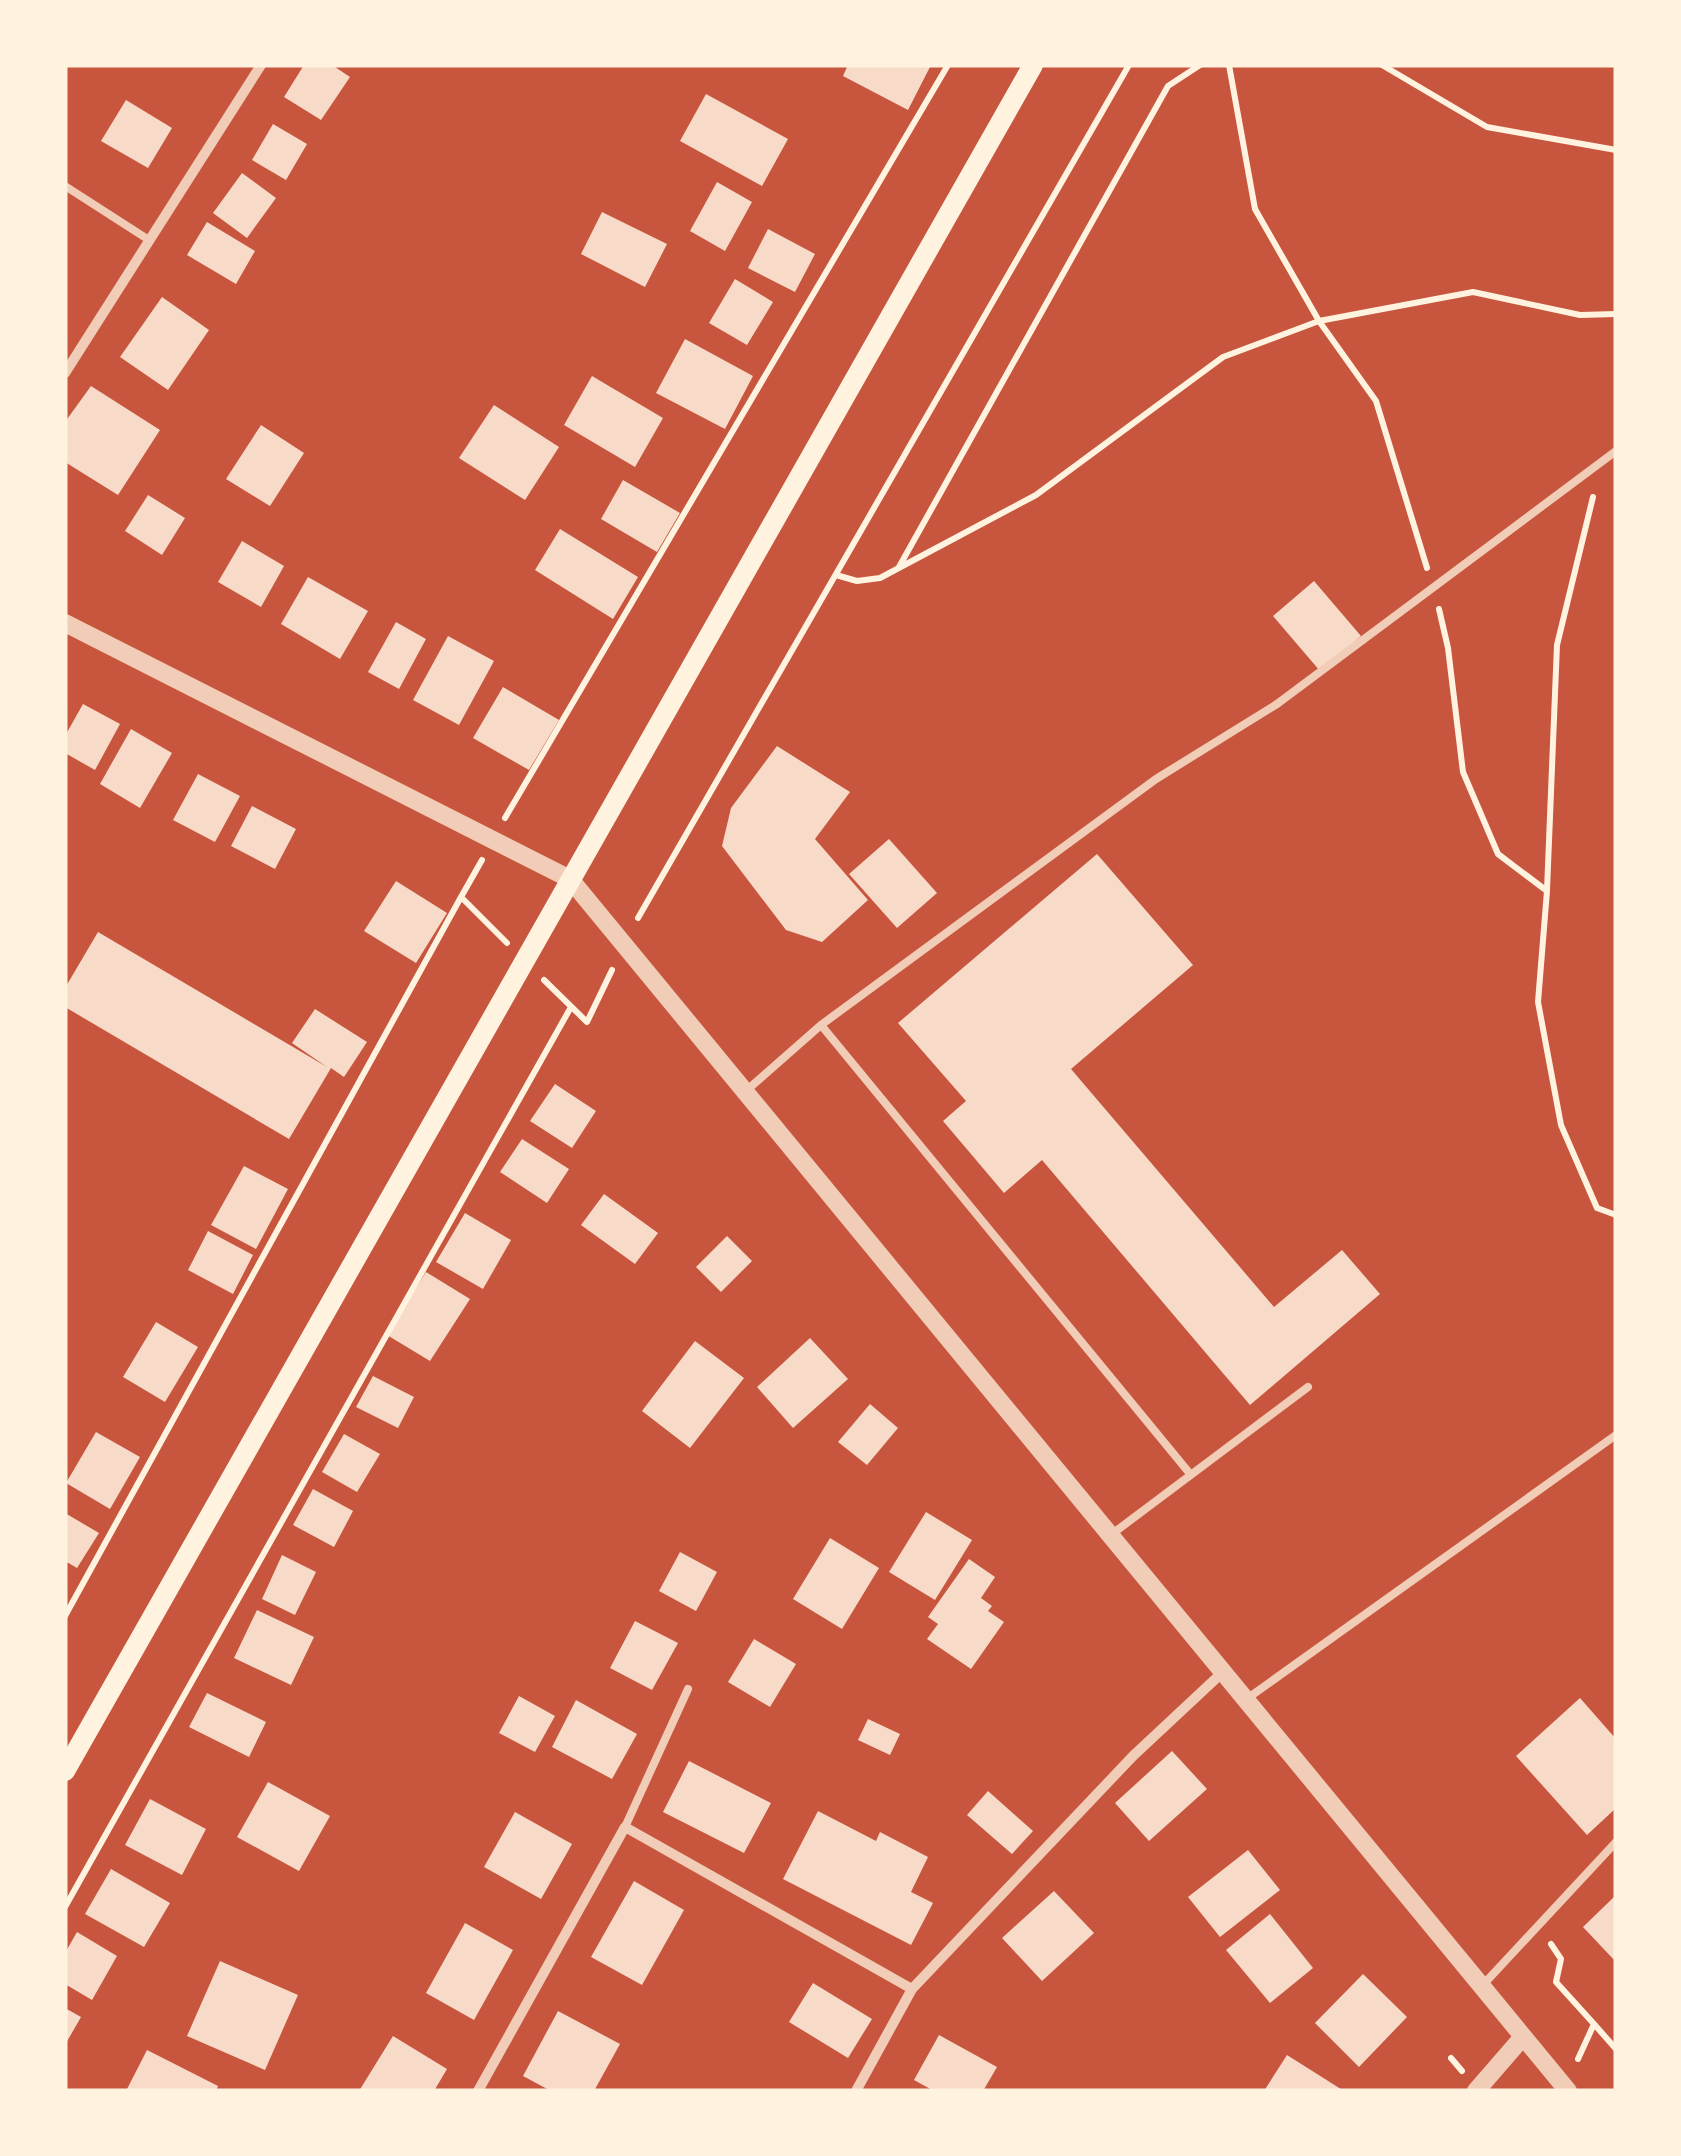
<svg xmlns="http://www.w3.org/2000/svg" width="1681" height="2156" viewBox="0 0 1681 2156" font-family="'Roboto Condensed',sans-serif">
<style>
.building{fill:#f7dbc8}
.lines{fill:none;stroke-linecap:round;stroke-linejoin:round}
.path{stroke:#fff3e0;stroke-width:6}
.service{stroke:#f1ccb7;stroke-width:8}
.minor{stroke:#f1ccb7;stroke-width:10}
.tertiary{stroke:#f1ccb7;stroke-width:18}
.secondary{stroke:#fff3e0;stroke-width:20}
</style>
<rect width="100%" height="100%" fill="#c8553d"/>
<path class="building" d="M 304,65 L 332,65 L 350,77 L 321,120 L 284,97 Z
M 848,65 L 931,65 L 908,110 L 843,76 Z
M 706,94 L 788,139 L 762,186 L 680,141 Z
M 126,100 L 172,128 L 148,168 L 101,141 Z
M 273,124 L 307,144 L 286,180 L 252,160 Z
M 242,173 L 276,198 L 247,238 L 213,213 Z
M 717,182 L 752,202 L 725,251 L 690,231 Z
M 602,212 L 667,244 L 645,287 L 581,254 Z
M 207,222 L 255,251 L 236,284 L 187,255 Z
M 768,229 L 815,254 L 795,292 L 748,268 Z
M 735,279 L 773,302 L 747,345 L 709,323 Z
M 162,297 L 209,330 L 168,390 L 120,357 Z
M 685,339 L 753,376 L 725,429 L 656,393 Z
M 592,376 L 663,418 L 635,467 L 564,425 Z
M 91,386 L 160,430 L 118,495 L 65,462 L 65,422 Z
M 494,405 L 559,447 L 525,500 L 459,458 Z
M 261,425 L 304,453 L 270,506 L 226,479 Z
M 623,480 L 680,513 L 657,552 L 601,519 Z
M 148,495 L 185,518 L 162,555 L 125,531 Z
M 560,529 L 638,577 L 613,619 L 535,570 Z
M 242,541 L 284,566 L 261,607 L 218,582 Z
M 308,577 L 368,611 L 340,659 L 281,624 Z
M 1314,581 L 1361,636 L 1320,671 L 1273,616 Z
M 396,622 L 426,639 L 399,689 L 368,672 Z
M 448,636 L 494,661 L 459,725 L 413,700 Z
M 503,687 L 559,720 L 529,770 L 473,738 Z
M 83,704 L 120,724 L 95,770 L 65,753 L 65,736 Z
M 131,729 L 172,753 L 140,808 L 100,784 Z
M 777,746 L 850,792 L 815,839 L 868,900 L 822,942 L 786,930 L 722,846 L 731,808 Z
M 198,774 L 240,796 L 215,842 L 173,820 Z
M 252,806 L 296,829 L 275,869 L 231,846 Z
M 889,839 L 937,893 L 897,928 L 849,874 Z
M 1097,854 L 1193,965 L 1071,1069 L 1274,1307 L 1342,1250 L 1380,1294 L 1250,1405 L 1042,1160 L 1004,1193 L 943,1121 L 966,1101 L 898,1023 Z
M 396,881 L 447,913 L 416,963 L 364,931 Z
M 98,932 L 327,1067 L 292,1043 L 315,1009 L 367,1042 L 344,1077 L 331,1068 L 289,1139 L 65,1007 L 65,988 Z
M 555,1084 L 596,1111 L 572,1148 L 530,1121 Z
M 522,1139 L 569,1169 L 547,1203 L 500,1172 Z
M 244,1166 L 288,1189 L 256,1249 L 211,1225 Z
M 604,1194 L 658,1233 L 635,1264 L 581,1225 Z
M 465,1213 L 511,1240 L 483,1289 L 436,1262 Z
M 208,1231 L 253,1255 L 233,1294 L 188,1270 Z
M 727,1236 L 752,1261 L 721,1292 L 696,1267 Z
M 426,1272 L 470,1299 L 430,1361 L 387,1335 Z
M 156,1322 L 198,1347 L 165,1402 L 123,1377 Z
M 810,1338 L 848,1379 L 793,1428 L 757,1387 Z
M 695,1341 L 744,1378 L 690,1448 L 642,1411 Z
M 373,1376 L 414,1397 L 398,1428 L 356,1407 Z
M 870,1404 L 898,1428 L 867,1465 L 838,1442 Z
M 96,1432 L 140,1457 L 110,1509 L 66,1483 Z
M 344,1434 L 380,1454 L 357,1492 L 322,1472 Z
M 313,1489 L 353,1511 L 334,1547 L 293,1525 Z
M 926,1512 L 972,1540 L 935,1600 L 889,1572 Z
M 65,1513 L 99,1533 L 77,1568 L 65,1561 Z
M 830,1538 L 879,1568 L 842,1629 L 793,1599 Z
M 680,1552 L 717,1572 L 696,1611 L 659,1591 Z
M 282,1555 L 316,1572 L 295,1615 L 262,1599 Z
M 969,1559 L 995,1577 L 981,1598 L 992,1606 L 988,1611 L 1004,1622 L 971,1669 L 927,1639 L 938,1624 L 928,1617 Z
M 257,1610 L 314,1637 L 291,1685 L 234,1658 Z
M 635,1621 L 678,1643 L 652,1690 L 610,1668 Z
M 754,1639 L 796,1664 L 770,1707 L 728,1682 Z
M 207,1693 L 266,1722 L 249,1757 L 189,1727 Z
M 519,1696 L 555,1716 L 535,1752 L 499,1733 Z
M 1580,1698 L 1616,1739 L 1616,1808 L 1587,1835 L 1516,1756 Z
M 576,1700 L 637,1734 L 612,1779 L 552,1747 Z
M 868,1719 L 900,1734 L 890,1755 L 858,1740 Z
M 1172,1751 L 1207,1789 L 1149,1841 L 1115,1803 Z
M 689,1761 L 771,1803 L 744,1853 L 663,1812 Z
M 268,1782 L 330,1816 L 299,1871 L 237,1837 Z
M 988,1791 L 1033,1831 L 1012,1854 L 967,1815 Z
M 150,1799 L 206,1829 L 182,1875 L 125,1845 Z
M 818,1811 L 876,1841 L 880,1832 L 928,1857 L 911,1892 L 933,1903 L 911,1945 L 783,1879 Z
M 515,1812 L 572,1844 L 541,1899 L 484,1867 Z
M 1248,1850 L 1280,1890 L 1220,1937 L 1188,1897 Z
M 111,1869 L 170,1903 L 144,1947 L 85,1914 Z
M 634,1881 L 684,1910 L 642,1985 L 591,1957 Z
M 1054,1891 L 1094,1933 L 1042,1981 L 1002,1938 Z
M 1616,1895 L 1616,1962 L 1583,1927 Z
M 1270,1914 L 1313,1968 L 1270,2003 L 1226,1950 Z
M 465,1923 L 513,1950 L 474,2020 L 426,1993 Z
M 77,1932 L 117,1956 L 92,2000 L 65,1984 L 65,1953 Z
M 220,1961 L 298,1995 L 265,2070 L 187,2036 Z
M 1363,1974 L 1407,2017 L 1359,2067 L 1315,2023 Z
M 813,1983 L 872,2019 L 848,2058 L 789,2022 Z
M 65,2008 L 81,2017 L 65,2045 Z
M 558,2011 L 620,2044 L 594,2091 L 551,2091 L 523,2076 Z
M 939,2035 L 997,2067 L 983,2091 L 934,2091 L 914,2080 Z
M 393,2036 L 447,2069 L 434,2091 L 359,2091 Z
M 147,2050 L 218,2086 L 216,2091 L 126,2091 Z
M 1287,2055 L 1344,2091 L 1264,2091 Z"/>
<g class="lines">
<path class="path" d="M 1229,65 L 1255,209 L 1319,321 L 1376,401 L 1427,568
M 1382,65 L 1487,127 L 1616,150
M 899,567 L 1168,86 L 1200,65
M 836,575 L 857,581 L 880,578 L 1036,495 L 1223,357 L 1319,321 L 1473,292 L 1580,315 L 1616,314
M 1439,609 L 1448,648 L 1463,772 L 1498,854 L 1547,891 L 1538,1002 L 1561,1125 L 1597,1208 L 1616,1215
M 505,818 L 948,65
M 482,860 L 461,897 L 507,943
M 1547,890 L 1557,645 L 1593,497
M 638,918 L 1129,65
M 544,980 L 587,1022 L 612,970
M 65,1616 L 461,897
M 65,1907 L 571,1007
M 1551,1944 L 1561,1959 L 1556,1982 L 1594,2024 L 1578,2059
M 1594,2024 L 1616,2049
M 1451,2058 L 1462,2071"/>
<path class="service" d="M 65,186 L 149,240
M 821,1025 L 1191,1475
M 747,1090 L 821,1025 L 1156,779 L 1277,704 L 1616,451
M 1112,1534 L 1308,1387
M 1248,1698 L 1616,1435
M 625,1827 L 688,1689
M 1481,1987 L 1616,1842"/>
<path class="minor" d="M 65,373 L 261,65
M 478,2091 L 625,1827 L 912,1989 L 1133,1756 L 1225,1670
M 856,2091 L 912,1989"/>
<path class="tertiary" d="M 65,623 L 570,879 L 1568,2091
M 1476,2091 L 1522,2038"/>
<path class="secondary" d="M 65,1771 L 1033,65"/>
</g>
<rect width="1681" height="2156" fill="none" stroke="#fff3e0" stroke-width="135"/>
</svg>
